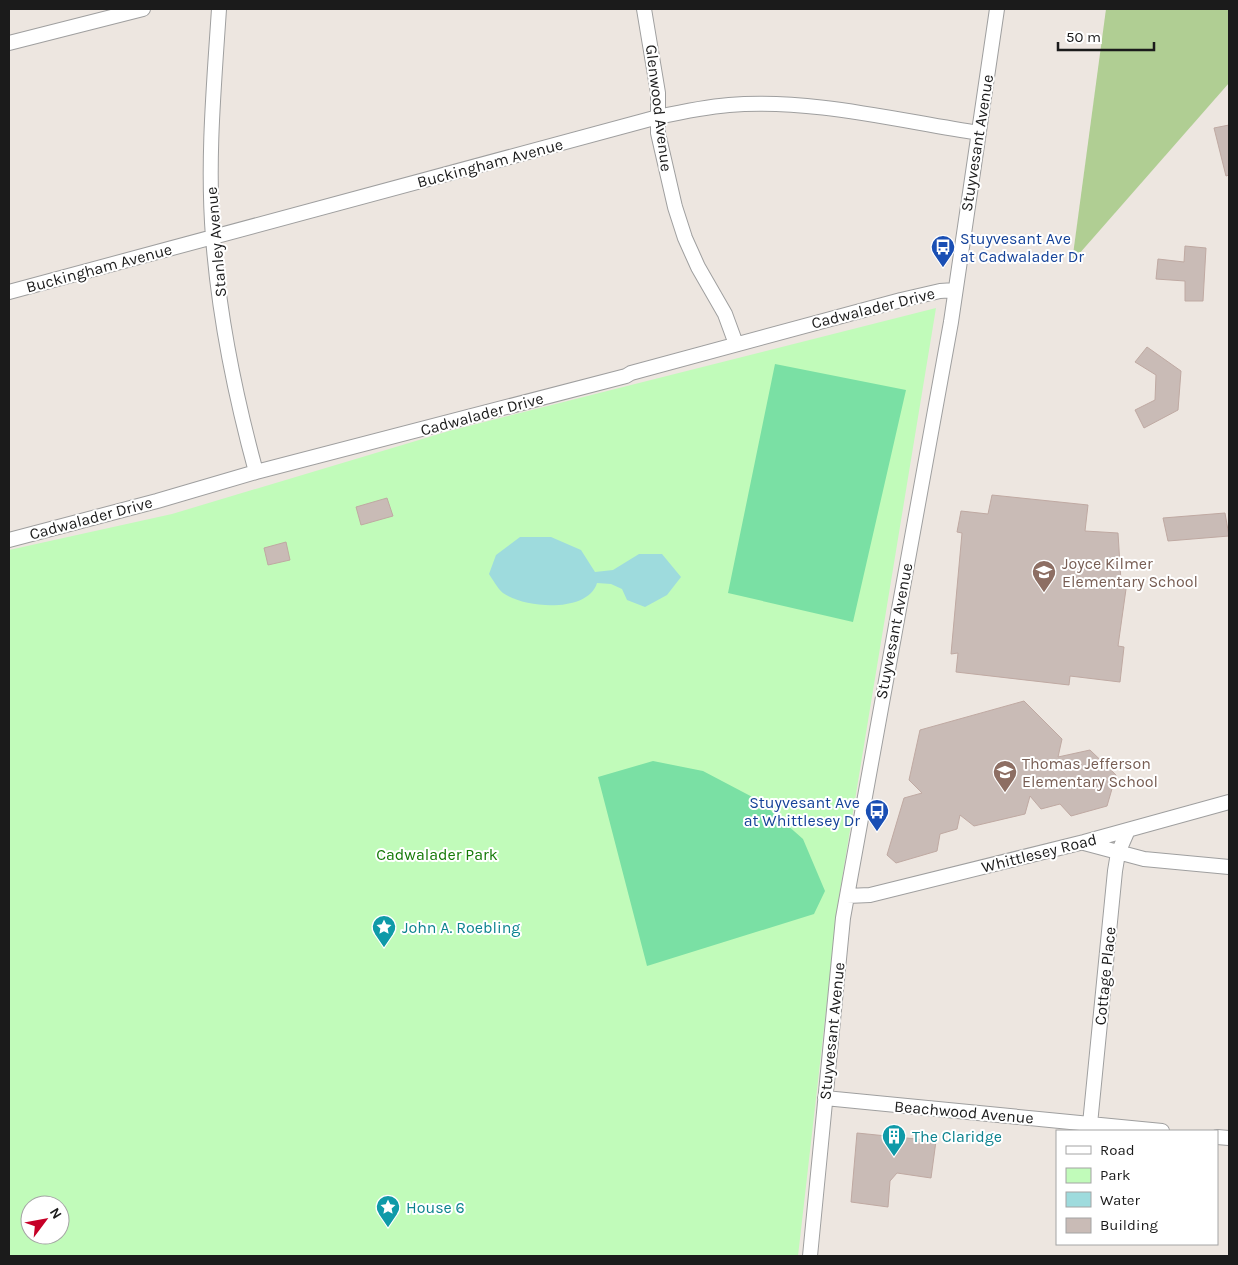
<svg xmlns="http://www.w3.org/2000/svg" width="1238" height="1265" viewBox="0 0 1238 1265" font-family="Karla,sans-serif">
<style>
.forest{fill:#b0ce93}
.park{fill:#c1fbba;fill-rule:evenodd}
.pitch{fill:#7ae0a4}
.water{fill:#9edbdd}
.building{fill:#c9bbb6;stroke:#bfa9a2}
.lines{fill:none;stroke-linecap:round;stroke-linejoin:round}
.street-casing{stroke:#9f9f9f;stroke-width:16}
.street{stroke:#fff;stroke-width:14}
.labels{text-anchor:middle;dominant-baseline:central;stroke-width:4;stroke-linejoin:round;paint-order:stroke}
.street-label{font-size:16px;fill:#1b1b1b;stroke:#fff}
.transit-label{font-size:16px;fill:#164399;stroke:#fff;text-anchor:start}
.education-label{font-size:16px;fill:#785e54;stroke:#fff;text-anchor:start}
.park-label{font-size:16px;fill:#157a08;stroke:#fff}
.culture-label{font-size:16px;fill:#0d838f;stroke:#fff;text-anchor:start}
</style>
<rect width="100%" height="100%" fill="#ede6e0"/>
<path class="forest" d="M 1106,9 L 1229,9 L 1229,83 L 1072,262 Z"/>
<path class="park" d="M 936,308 L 839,897 L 798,1256 L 9,1256 L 9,550 L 172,514 L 449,431 ZM 30,1205 L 60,1205 L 60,1235 L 30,1235 Z"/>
<path class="pitch" d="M 775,364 L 906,390 L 853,622 L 728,593 Z
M 653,761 L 703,771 L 760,801 L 803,839 L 825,891 L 814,914 L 647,966 L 598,777 Z"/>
<path class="water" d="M 520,537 L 551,537 L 581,550 L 595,572 L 613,570 L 639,554 L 662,554 L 681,577 L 667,595 L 645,607 L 627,600 L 622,589 L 611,584 L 597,583 C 588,613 525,609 503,593 C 498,589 493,580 489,574 L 496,555 Z"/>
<path class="building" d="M 1229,125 L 1229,175 L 1226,176 L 1214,128 Z
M 1185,246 L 1206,248 L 1203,301 L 1185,301 L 1185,281 L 1156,279 L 1158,259 L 1184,262 Z
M 1147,347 L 1181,371 L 1178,410 L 1144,428 L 1135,410 L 1155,400 L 1156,375 L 1135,362 Z
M 992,495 L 1088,505 L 1085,531 L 1118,533 L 1121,581 L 1127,582 L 1118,646 L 1124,647 L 1120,682 L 1070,676 L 1069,685 L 956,672 L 958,653 L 951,654 L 962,533 L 957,532 L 961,511 L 988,514 Z
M 387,498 L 393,516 L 361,525 L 356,507 Z
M 1225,513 L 1229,536 L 1168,541 L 1163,518 Z
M 286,542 L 290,560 L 268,565 L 264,548 Z
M 1024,701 L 1062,739 L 1058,757 L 1090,750 L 1116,775 L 1107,806 L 1071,816 L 1060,804 L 1041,809 L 1030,796 L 1025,814 L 974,826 L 960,815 L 957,829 L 940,834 L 937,851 L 896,863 L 887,855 L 904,798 L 922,793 L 909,780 L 920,730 Z
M 857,1133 L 936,1141 L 931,1178 L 897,1173 L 890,1181 L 888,1207 L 851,1202 Z"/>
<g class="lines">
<g class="street-casing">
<path id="street" d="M 219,9 C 214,85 207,161 213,237 C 219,317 235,395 256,472
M 644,9 L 658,93 L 658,133 L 675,207 L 685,238 L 698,267 L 725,314 L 736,344
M 9,43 L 143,9
M 9,292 L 658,117 C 681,112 705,107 729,105 C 810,98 899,121 979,133
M 9,540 L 157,501 L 256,472 L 626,376 L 631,373 L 901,300 L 940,291 L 955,290
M 1084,843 L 1144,859 L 1229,867
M 847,896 L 870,895 L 1084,842 L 1229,802
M 825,1098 L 1162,1131
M 1090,1124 L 1115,871 L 1118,853 L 1128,830
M 1217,1137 L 1229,1138
M 810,1256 L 843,918 L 951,322 L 997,9"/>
</g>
<use href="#street" class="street"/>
</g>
<defs>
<g id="bus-pin" transform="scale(1.25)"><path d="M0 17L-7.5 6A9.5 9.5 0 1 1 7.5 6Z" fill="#1a4fb4" stroke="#fff"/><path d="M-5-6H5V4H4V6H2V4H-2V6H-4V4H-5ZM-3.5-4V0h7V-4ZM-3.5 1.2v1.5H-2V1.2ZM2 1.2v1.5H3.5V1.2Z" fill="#fff"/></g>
<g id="school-pin" transform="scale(1.25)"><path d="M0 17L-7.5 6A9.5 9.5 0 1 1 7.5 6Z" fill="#8d6e63" stroke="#fff"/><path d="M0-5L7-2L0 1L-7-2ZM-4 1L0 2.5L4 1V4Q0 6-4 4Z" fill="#fff"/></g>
<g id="sight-pin" transform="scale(1.25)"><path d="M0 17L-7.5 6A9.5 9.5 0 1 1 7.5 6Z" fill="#0f9aa8" stroke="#fff"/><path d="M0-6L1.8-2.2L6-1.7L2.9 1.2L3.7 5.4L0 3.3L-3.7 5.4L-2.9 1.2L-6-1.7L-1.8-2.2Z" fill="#fff"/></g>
<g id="building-pin" transform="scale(1.25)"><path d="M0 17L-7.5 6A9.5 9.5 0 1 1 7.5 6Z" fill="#0f9aa8" stroke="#fff"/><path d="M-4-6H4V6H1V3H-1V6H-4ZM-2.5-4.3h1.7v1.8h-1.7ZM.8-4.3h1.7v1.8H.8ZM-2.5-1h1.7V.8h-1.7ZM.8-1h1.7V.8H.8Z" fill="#fff"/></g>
</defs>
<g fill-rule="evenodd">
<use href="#bus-pin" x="943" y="247"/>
<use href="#school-pin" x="1044" y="572"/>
<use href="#school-pin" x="1005" y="772"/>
<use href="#bus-pin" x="877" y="811"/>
<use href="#sight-pin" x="384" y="927"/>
<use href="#building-pin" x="894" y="1136"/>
<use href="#sight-pin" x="388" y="1207"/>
</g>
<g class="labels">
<g class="street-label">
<text transform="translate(659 108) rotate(83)">Glenwood Avenue</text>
<text transform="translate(977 143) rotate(-81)">Stuyvesant Avenue</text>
<text transform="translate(490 163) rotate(-15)">Buckingham Avenue</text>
<text transform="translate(216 242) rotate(-95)">Stanley Avenue</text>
<text transform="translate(99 268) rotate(-15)">Buckingham Avenue</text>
<text transform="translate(873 308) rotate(-14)">Cadwalader Drive</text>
<text transform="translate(482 414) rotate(-15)">Cadwalader Drive</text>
<text transform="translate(91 518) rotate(-15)">Cadwalader Drive</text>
<text transform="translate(894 631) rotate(-79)">Stuyvesant Avenue</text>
<text transform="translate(1039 853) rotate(-14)">Whittlesey Road</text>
<text transform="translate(1105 976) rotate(-84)">Cottage Place</text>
<text transform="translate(832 1031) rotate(-84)">Stuyvesant Avenue</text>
<text transform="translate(964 1112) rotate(5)">Beachwood Avenue</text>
</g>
<g class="transit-label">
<text x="960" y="238">Stuyvesant Ave<tspan x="960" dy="18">at Cadwalader Dr</tspan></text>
<text x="860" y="802" text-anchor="end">Stuyvesant Ave<tspan x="860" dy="18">at Whittlesey Dr</tspan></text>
</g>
<g class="education-label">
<text x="1062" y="563">Joyce Kilmer<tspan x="1062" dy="18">Elementary School</tspan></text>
<text x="1022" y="763">Thomas Jefferson<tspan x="1022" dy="18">Elementary School</tspan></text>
</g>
<g class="park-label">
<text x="437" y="854">Cadwalader Park</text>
</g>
<g class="culture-label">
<text x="402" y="927">John A. Roebling</text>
<text x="912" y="1136">The Claridge</text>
<text x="406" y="1207">House 6</text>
</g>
</g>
<rect width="1238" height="1265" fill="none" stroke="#1b1b1b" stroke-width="20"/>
<rect x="1056" y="1130" width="162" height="115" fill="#ffffff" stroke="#a4a4a4"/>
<rect x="1066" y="1146" width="25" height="8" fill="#ffffff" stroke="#a4a4a4"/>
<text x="1100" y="1155" font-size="15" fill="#1b1b1b">Road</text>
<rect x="1066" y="1168" width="25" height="15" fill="#c1fbba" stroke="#a4a4a4"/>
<text x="1100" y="1180" font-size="15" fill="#1b1b1b">Park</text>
<rect x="1066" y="1192" width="25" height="15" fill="#9edbdd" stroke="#a4a4a4"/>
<text x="1100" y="1205" font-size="15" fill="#1b1b1b">Water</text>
<rect x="1066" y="1218" width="25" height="15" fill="#c9bbb6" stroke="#a4a4a4"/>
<text x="1100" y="1230" font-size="15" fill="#1b1b1b">Building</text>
<g transform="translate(45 1220) rotate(58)"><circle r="24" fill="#ffffff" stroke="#a4a4a4"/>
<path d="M0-4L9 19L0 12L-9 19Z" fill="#c60027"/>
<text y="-8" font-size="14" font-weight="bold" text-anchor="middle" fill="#1b1b1b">N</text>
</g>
<path d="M1058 42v8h96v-8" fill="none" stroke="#1b1b1b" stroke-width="2.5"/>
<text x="1066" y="42" font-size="15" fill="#1b1b1b" stroke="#ffffff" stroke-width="4" paint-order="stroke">50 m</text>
</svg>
